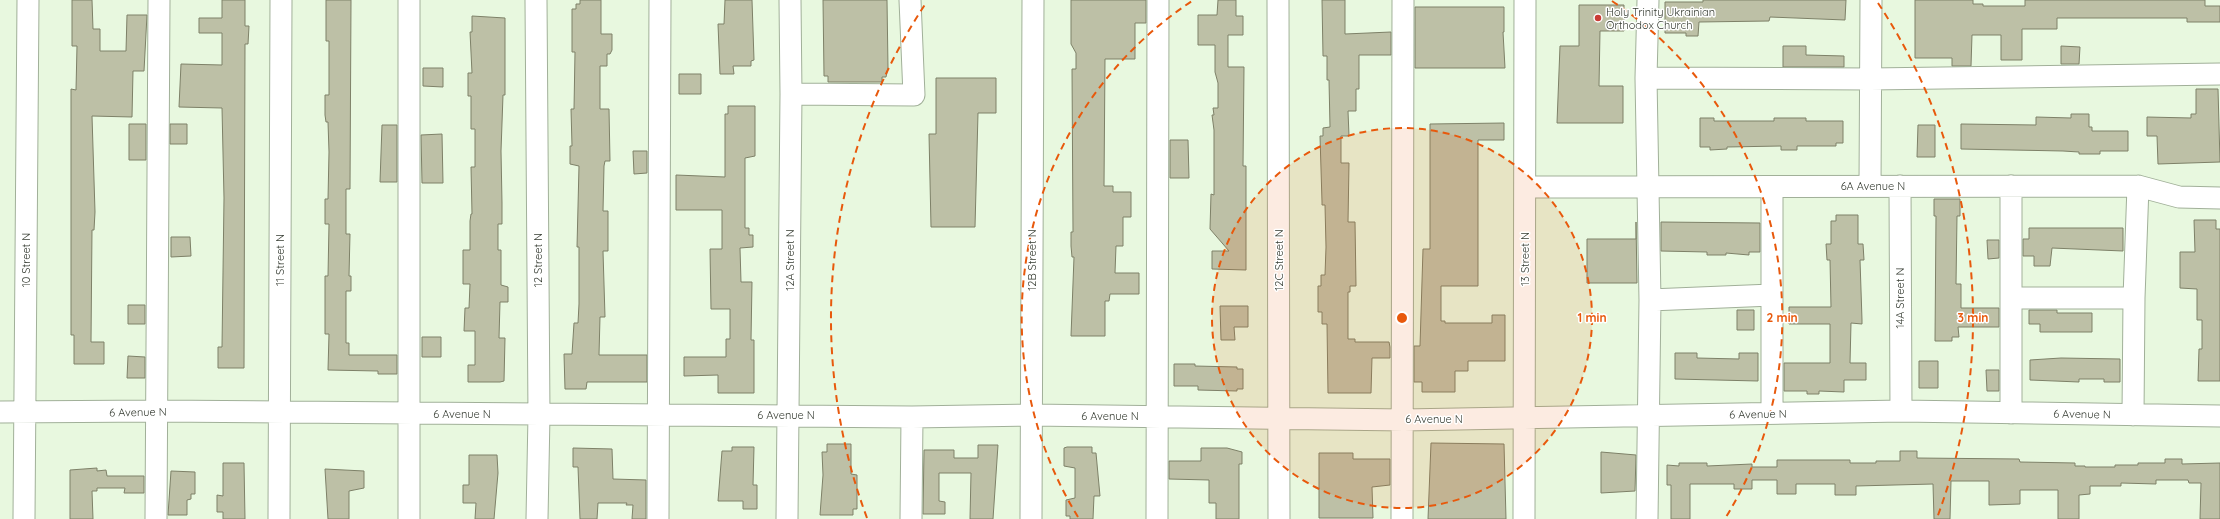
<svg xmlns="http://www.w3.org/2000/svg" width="2220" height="519" viewBox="0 0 2220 519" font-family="Quicksand,sans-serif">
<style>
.building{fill:#bdc0a6;stroke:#7e8168}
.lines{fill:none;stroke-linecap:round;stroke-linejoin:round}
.minor-casing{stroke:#a1b099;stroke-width:23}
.minor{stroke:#fff;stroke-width:21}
.ring{fill:none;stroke:#e8590c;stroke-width:2;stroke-dasharray:7 5}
.poi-dot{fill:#ca3c35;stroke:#fff;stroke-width:1.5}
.labels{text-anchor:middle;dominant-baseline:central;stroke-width:3;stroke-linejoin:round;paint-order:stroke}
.poi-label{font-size:11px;fill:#353b31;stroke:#fff;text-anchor:start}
.street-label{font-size:11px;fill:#353b31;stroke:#fff}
.centre{fill:#e8590c;stroke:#fff;stroke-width:2}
.ring-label{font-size:12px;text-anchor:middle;font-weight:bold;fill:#e8590c;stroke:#fff;stroke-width:3;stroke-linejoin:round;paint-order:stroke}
</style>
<rect width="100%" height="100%" fill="#e8f8df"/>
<path class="building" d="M 72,0 L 92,0 L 93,29 L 100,29 L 100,51 L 126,51 L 127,15 L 147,15 L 144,71 L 133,71 L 132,117 L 92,116 L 95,212 L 94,230 L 92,230 L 91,342 L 104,342 L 104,364 L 74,364 L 74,335 L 71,335 L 71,89 L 76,90 L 77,46 L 72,46 Z
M 222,0 L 245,0 L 245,26 L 249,26 L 248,44 L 245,44 L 244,368 L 218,368 L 218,347 L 222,347 L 224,198 L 222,108 L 179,107 L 181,64 L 222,65 L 222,33 L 199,33 L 199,18 L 222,18 Z
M 326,0 L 351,0 L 350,189 L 346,189 L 346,234 L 350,234 L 349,276 L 351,276 L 351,291 L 346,291 L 346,343 L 349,343 L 349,355 L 397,355 L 397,374 L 378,374 L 378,371 L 328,370 L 329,334 L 325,334 L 325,276 L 328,276 L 329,224 L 325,224 L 325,199 L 328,199 L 329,152 L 328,122 L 326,122 L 325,115 L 325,95 L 329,95 L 329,41 L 326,41 Z
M 580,0 L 601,0 L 601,34 L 612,34 L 612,50 L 610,54 L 607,54 L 607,66 L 600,66 L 600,109 L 609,109 L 610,161 L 605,161 L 604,166 L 603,211 L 608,211 L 608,251 L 603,251 L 605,317 L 600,317 L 599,355 L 647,355 L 647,382 L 587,382 L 586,389 L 565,389 L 564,354 L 572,354 L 574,323 L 578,323 L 579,304 L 579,247 L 577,247 L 579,166 L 570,164 L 570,146 L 572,146 L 571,109 L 574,109 L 575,52 L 572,52 L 572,9 L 576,9 L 576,4 L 580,4 Z
M 725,0 L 752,0 L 754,60 L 751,61 L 751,66 L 733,66 L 734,74 L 720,74 L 718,24 L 724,24 Z
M 823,0 L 887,0 L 888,68 L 886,77 L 882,77 L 882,82 L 828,82 L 828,76 L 824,76 Z
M 1071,0 L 1146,0 L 1146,23 L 1135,23 L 1135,59 L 1105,59 L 1104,186 L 1113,186 L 1113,192 L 1131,192 L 1131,217 L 1123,217 L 1123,246 L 1116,246 L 1115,273 L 1139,273 L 1139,294 L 1110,294 L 1109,301 L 1105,301 L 1105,336 L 1071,336 L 1074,257 L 1072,257 L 1071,246 L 1071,232 L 1073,232 L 1072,69 L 1076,69 L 1076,53 L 1071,44 Z
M 1218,0 L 1236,0 L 1236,16 L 1243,16 L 1243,35 L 1228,35 L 1228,67 L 1244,67 L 1243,166 L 1246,166 L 1246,270 L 1212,269 L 1212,251 L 1229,251 L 1210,229 L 1211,194 L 1214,195 L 1214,130 L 1212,115 L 1214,115 L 1213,108 L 1218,108 L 1218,83 L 1215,72 L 1215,45 L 1198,45 L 1198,15 L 1217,15 Z
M 1322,0 L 1345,0 L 1345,34 L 1391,32 L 1391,55 L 1359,55 L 1359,89 L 1356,89 L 1356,111 L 1348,111 L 1349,136 L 1341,136 L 1341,163 L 1349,163 L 1348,222 L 1355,222 L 1356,286 L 1350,286 L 1350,292 L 1348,292 L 1348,339 L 1355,339 L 1355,342 L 1389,342 L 1390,347 L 1390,358 L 1372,358 L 1371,393 L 1328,393 L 1327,324 L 1322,324 L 1322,312 L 1318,312 L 1318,286 L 1321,286 L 1321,275 L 1325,275 L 1326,247 L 1325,205 L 1322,205 L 1322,202 L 1320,136 L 1323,136 L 1323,128 L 1330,127 L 1329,80 L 1327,80 L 1327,56 L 1323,56 Z
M 1703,0 L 1846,0 L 1845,20 L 1770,17 L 1769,21 L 1699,22 L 1698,36 L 1686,36 L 1686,33 L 1665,33 L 1665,2 L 1703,2 Z
M 1915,0 L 1973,0 L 1973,4 L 1983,4 L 1983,6 L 2025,6 L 2025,0 L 2205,0 L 2205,6 L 2220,6 L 2220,22 L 2187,22 L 2187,18 L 2057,18 L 2057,29 L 2022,29 L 2022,60 L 2001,60 L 2001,35 L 1972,35 L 1971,66 L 1952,66 L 1952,58 L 1915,58 Z
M 1579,5 L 1624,5 L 1624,31 L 1600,31 L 1599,86 L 1623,86 L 1623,123 L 1557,123 L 1560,46 L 1579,46 Z
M 1415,7 L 1504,7 L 1504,32 L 1503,32 L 1505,68 L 1415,68 Z
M 472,16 L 505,18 L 505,95 L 503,95 L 501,151 L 502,203 L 502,224 L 498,224 L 498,250 L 501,250 L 501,285 L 508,287 L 508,302 L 500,302 L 499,338 L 505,338 L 504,381 L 500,382 L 468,382 L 468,365 L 475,365 L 475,331 L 464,331 L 465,308 L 469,308 L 470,284 L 463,284 L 463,250 L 470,250 L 470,221 L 471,214 L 472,214 L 471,167 L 475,167 L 475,129 L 471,129 L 471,96 L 468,96 L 468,73 L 472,73 L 470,32 L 472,32 Z
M 1783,46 L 1806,46 L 1806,55 L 1844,56 L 1844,67 L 1783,67 Z
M 2061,46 L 2080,47 L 2079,64 L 2061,64 Z
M 423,68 L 443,68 L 443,87 L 423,86 Z
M 679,74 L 701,74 L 701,94 L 679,94 Z
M 936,78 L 996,78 L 996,113 L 978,113 L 975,227 L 931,227 L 929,134 L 936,134 Z
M 2196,89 L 2218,89 L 2220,162 L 2158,164 L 2157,136 L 2147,136 L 2147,117 L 2191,118 L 2191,114 L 2196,114 Z
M 728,106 L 755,106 L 755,156 L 745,158 L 745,228 L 749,228 L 749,235 L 753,235 L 753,247 L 740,248 L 741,282 L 752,282 L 751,340 L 754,340 L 754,393 L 718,393 L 718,375 L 684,376 L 684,357 L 726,357 L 726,339 L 730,339 L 730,309 L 711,309 L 710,249 L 722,249 L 722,210 L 676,210 L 676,175 L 725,177 L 725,114 L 728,114 Z
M 2071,114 L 2089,114 L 2089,127 L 2092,127 L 2092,131 L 2128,131 L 2128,151 L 2100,151 L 2100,154 L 2079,154 L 2079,152 L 2063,151 L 1961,149 L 1961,124 L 2036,125 L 2036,117 L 2071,118 Z
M 1700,118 L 1714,118 L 1714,121 L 1774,121 L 1774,118 L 1806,118 L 1806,121 L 1843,121 L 1843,143 L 1836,143 L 1836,146 L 1797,146 L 1797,150 L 1781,150 L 1781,146 L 1727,147 L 1727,149 L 1710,150 L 1710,147 L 1700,147 Z
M 1504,123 L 1504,140 L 1478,140 L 1478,286 L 1441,286 L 1441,321 L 1445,321 L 1445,323 L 1492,323 L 1492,315 L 1505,315 L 1505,361 L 1468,361 L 1468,371 L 1455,371 L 1455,392 L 1422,392 L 1422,382 L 1414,382 L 1414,346 L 1420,346 L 1423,249 L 1430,249 L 1430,124 Z
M 129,124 L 146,124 L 146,160 L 129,160 Z
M 170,124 L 187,124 L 187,144 L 170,144 Z
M 382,125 L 397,125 L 397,182 L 380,182 Z
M 1918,125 L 1935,125 L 1935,157 L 1917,157 Z
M 442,134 L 443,183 L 422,183 L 421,135 Z
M 1170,140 L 1188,140 L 1189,178 L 1170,178 Z
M 633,151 L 647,151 L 647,173 L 634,174 Z
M 1934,199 L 1960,199 L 1960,216 L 1957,216 L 1956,284 L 1961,284 L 1961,308 L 1999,308 L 1999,327 L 1958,327 L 1959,337 L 1952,337 L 1952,341 L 1935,341 L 1936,216 L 1934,216 Z
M 1836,215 L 1858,215 L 1858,244 L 1863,244 L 1864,260 L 1860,260 L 1862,320 L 1862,324 L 1851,323 L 1850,363 L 1866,363 L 1866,380 L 1844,380 L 1844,392 L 1819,391 L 1819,394 L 1807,394 L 1807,391 L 1784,391 L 1784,363 L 1830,363 L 1830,324 L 1789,324 L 1789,307 L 1831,307 L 1830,260 L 1827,260 L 1826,244 L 1831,244 L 1831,221 L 1836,221 Z
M 2194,220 L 2216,220 L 2216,229 L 2220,229 L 2220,381 L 2198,381 L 2199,349 L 2202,349 L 2202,320 L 2197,320 L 2197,289 L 2180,288 L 2180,252 L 2195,252 Z
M 1636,222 L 1637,283 L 1587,283 L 1587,239 L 1636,239 Z
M 1661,222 L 1760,223 L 1760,252 L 1749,252 L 1749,255 L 1726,253 L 1726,255 L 1707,255 L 1707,252 L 1661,251 Z
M 2029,228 L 2123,228 L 2123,251 L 2052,248 L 2050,266 L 2034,266 L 2034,256 L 2023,256 L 2023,239 L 2029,239 Z
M 171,237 L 190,237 L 191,256 L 171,257 Z
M 1987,240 L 1999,240 L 1999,258 L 1988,259 Z
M 128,305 L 145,305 L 145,324 L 128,324 Z
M 1220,306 L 1248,306 L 1248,327 L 1234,327 L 1235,340 L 1221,340 Z
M 1737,310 L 1754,310 L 1754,330 L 1737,330 Z
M 2029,310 L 2057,310 L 2057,313 L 2092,313 L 2092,332 L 2040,332 L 2040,324 L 2029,324 Z
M 422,337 L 441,337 L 441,357 L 422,357 Z
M 1675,353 L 1697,353 L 1697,358 L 1739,359 L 1739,353 L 1758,353 L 1758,381 L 1675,379 Z
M 128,356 L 145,357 L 145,378 L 127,378 Z
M 2061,358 L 2120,359 L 2120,382 L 2104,382 L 2104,379 L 2079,379 L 2079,382 L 2030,380 L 2030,360 Z
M 1919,361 L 1938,361 L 1938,388 L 1919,388 Z
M 1174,364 L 1195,364 L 1195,366 L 1237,367 L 1237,369 L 1243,369 L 1243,389 L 1237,389 L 1237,391 L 1198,390 L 1198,386 L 1174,386 Z
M 1986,370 L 1999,370 L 1999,391 L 1987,391 Z
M 1431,443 L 1504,444 L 1506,519 L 1428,519 Z
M 827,444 L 851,444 L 851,474 L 857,475 L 857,509 L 853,509 L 853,515 L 820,515 L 823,475 L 822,452 L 827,452 Z
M 978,445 L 998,445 L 993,519 L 970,519 L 971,473 L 939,473 L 939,501 L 945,502 L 945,514 L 923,514 L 924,450 L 954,450 L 954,458 L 978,458 Z
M 732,447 L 754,447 L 753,485 L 757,485 L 757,509 L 743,509 L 743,501 L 718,501 L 722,451 L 732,451 Z
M 1067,447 L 1092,447 L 1092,453 L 1096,453 L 1100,496 L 1094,496 L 1093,519 L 1070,519 L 1070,516 L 1066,516 L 1066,500 L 1075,498 L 1075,468 L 1064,466 L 1064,448 Z
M 573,448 L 612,449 L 613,479 L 646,480 L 646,519 L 632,519 L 633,505 L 626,505 L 627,503 L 598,503 L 597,519 L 580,519 L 578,467 L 573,467 Z
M 1201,448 L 1227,448 L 1242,452 L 1242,464 L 1239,464 L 1239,519 L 1216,519 L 1216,503 L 1209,503 L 1209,480 L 1169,479 L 1169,461 L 1201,461 Z
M 1900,451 L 1917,451 L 1917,458 L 2019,459 L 2020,462 L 2075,463 L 2075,466 L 2085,466 L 2085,467 L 2115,467 L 2115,465 L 2138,465 L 2138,463 L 2165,463 L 2165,459 L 2182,459 L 2182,464 L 2220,463 L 2220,519 L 2200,519 L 2201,483 L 2189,483 L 2188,480 L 2156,480 L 2156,484 L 2121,483 L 2121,486 L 2090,486 L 2090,494 L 2079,495 L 2079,519 L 2058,519 L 2058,490 L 2020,490 L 2020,504 L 1989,505 L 1989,481 L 1951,481 L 1950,519 L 1934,519 L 1933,484 L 1856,486 L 1856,495 L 1835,495 L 1835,484 L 1796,484 L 1796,494 L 1777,494 L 1777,480 L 1752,480 L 1752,489 L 1734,489 L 1734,484 L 1690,484 L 1690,519 L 1671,519 L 1671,485 L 1667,485 L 1667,465 L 1679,466 L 1679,463 L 1707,463 L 1707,466 L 1752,464 L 1752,467 L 1777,467 L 1777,460 L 1850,460 L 1850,463 L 1876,463 L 1876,461 L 1900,461 Z
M 1601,452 L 1636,455 L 1635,491 L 1601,493 Z
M 1319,453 L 1353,453 L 1353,459 L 1390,459 L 1390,485 L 1372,487 L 1373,518 L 1319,518 Z
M 469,455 L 497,455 L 498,473 L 494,519 L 475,519 L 476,503 L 463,503 L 463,485 L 469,485 Z
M 223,463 L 244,463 L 245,519 L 223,519 L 223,512 L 217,512 L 217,495 L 223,496 Z
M 97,468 L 97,471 L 106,470 L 107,476 L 144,476 L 144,493 L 124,493 L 125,488 L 97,488 L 97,491 L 92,491 L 93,519 L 70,519 L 70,470 Z
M 325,469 L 364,471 L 364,488 L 349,491 L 349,519 L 328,519 Z
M 171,471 L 195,472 L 195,494 L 191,494 L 191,499 L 187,500 L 187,515 L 168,515 Z"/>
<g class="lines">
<g class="minor-casing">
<path id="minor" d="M 536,0 L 539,415 L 537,519
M 1278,0 L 1279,519
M 1646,78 L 1870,79 L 2220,74
M 791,94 L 914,95 L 910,0
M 1870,186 L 1871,0
M 1900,186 L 1901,411
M 1525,187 L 2138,186 L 2179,197 L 2220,198
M 2011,298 L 2134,298
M 1650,300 L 1772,295
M 0,412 L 158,411 L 912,417 L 1032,415 L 1404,420 L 1901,411 L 2220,416
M 1772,413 L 1772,187
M 2011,413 L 2011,186
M 2133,415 L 2134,298 L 2138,186
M 24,519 L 28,0
M 156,519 L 159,0
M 279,519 L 281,0
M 409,519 L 409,0
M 658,519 L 660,0
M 787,519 L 791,94 L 790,0
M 911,519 L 912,417
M 1031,519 L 1033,0
M 1157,519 L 1158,0
M 1402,519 L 1403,0
M 1524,519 L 1525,0
M 1647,519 L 1650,300 L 1646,78 L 1648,0"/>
</g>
<use href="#minor" class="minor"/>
</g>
<circle cx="1402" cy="318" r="190" fill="#e8590c" fill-opacity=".12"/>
<g class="ring">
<circle cx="1402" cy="318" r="190"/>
<path d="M1078 517A380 380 0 0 1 1192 1M1612 1A380 380 0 0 1 1726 517"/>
<path d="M867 518A571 571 0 0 1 926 3M1878 3A571 571 0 0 1 1937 518"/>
</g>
<circle class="poi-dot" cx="1598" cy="18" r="4"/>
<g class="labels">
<g class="poi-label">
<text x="1606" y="12">Holy Trinity Ukrainian<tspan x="1606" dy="13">Orthodox Church</tspan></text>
</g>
<g class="street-label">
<text x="1873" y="186">6A Avenue N</text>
<text transform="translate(1525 259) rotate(-90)">13 Street N</text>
<text transform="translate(26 260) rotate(-90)">10 Street N</text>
<text transform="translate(280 260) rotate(-90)">11 Street N</text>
<text transform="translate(538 260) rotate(-90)">12 Street N</text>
<text transform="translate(790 260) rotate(-90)">12A Street N</text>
<text transform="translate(1032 260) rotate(-90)">12B Street N</text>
<text transform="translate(1279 260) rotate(-90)">12C Street N</text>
<text transform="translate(1900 298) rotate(-90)">14A Street N</text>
<text transform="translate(138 412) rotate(-1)">6 Avenue N</text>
<text x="462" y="414">6 Avenue N</text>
<text transform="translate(1758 414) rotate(-1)">6 Avenue N</text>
<text transform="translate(2082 414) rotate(1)">6 Avenue N</text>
<text x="786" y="415">6 Avenue N</text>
<text x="1110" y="416">6 Avenue N</text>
<text x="1434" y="419">6 Avenue N</text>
</g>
</g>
<circle cx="1402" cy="318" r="6" class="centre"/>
<g class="ring-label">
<text x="1592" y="322">1 min</text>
<text x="1782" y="322">2 min</text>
<text x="1973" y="322">3 min</text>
</g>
</svg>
